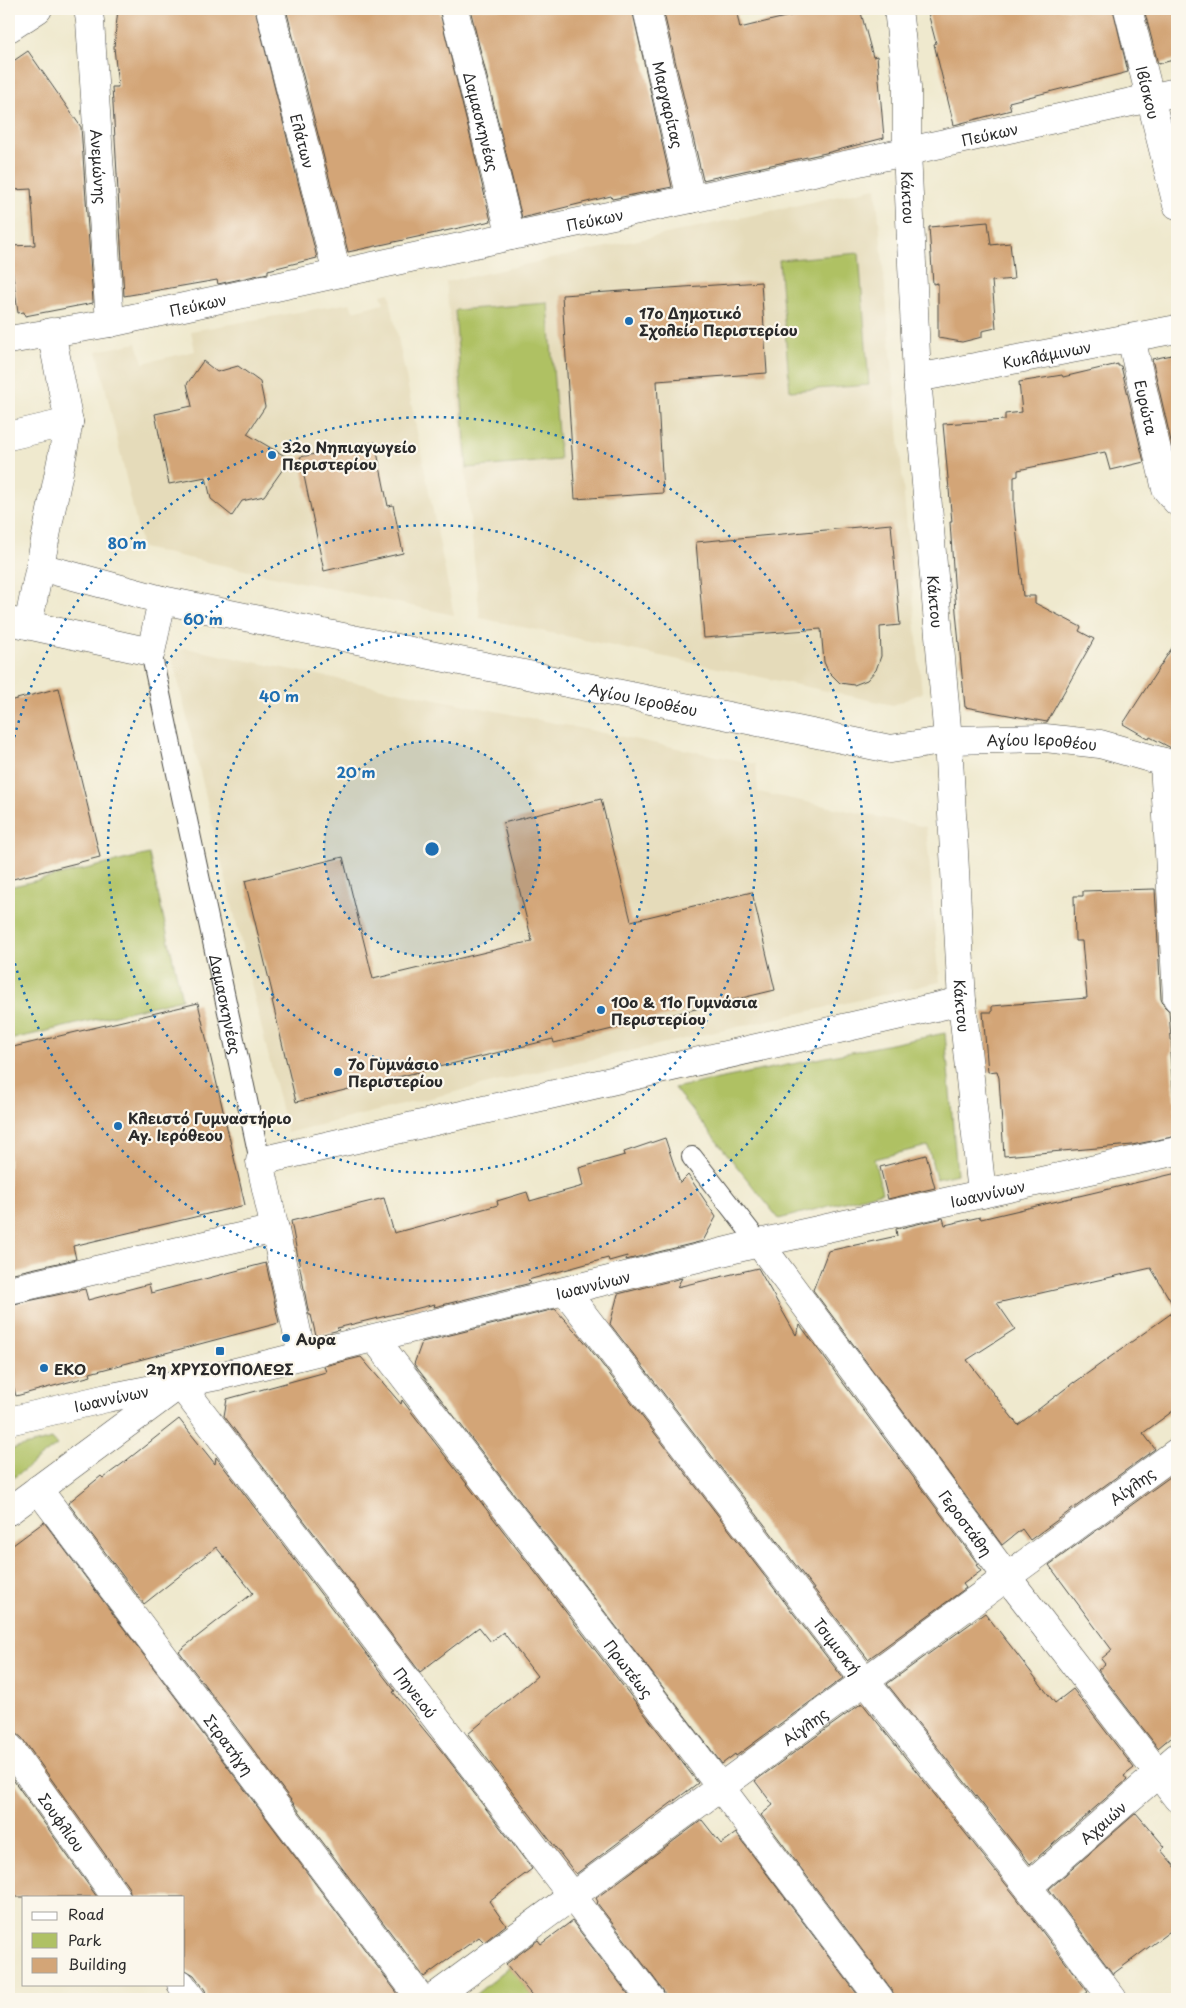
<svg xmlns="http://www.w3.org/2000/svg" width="1186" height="2008" viewBox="0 0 1186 2008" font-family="'Playpen Sans',sans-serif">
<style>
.built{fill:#e5dbba}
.green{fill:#afc164;stroke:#6d7648}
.building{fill:#d3a577;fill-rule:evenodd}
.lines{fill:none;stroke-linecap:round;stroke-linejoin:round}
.service-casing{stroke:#484843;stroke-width:22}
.pedestrian-casing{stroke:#484843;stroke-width:29}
.minor-casing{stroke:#484843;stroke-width:29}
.tertiary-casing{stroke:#484843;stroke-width:29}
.service{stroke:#fff;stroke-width:20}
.pedestrian{stroke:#fff;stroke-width:28}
.minor{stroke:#fff;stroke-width:28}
.tertiary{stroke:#fff;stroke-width:28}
.ring{fill:none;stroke:#1f6fb2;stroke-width:2.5;stroke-dasharray:2.5 5}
.poi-dot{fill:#1f6fb2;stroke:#fbf7ec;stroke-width:2}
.labels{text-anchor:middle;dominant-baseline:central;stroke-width:4.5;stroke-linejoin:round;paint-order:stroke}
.street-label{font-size:15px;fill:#2b2b2b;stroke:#fbf7ec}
.poi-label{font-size:15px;font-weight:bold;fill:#2b2b2b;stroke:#fbf7ec;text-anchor:start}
.centre{fill:#1f6fb2;stroke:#fbf7ec;stroke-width:2.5}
.ring-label{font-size:15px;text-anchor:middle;font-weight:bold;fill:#1f6fb2;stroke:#fbf7ec;stroke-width:4.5;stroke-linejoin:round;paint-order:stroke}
</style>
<rect width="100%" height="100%" fill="#fbf7ec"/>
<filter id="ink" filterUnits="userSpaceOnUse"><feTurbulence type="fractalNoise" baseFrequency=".02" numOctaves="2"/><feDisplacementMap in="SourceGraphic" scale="10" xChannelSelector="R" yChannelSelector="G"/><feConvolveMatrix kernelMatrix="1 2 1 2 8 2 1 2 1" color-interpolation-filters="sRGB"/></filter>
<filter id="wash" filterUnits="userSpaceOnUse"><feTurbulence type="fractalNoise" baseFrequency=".0096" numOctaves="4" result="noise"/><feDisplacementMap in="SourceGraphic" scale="20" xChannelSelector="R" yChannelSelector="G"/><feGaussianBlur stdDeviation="1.12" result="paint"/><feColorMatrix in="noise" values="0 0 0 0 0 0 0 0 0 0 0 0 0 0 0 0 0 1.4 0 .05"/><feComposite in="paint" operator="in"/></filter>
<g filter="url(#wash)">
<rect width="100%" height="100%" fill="#efe9ce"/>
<path class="built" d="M 876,188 L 922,693 L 893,705 L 480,618 L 446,282 Z
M 389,293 L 454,615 L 142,548 L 97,351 L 137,343 L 143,363 L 195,351 L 191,331 L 350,303 L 353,311 L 384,303 L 381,295 Z
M 185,648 L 756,764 L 758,792 L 926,827 L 940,982 L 545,1070 L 287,1133 L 172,656 Z"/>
<path class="green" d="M 859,253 L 869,385 L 790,391 L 779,260 Z
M 548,303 L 560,460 L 467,468 L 455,310 Z
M 149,854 L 182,999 L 9,1040 L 9,887 Z
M 945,1033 L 957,1174 L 936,1179 L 928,1146 L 874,1159 L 882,1192 L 779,1219 L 674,1088 Z
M 52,1439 L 57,1445 L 9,1481 L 9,1450 Z
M 509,1967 L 535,1999 L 470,1999 Z"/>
<g id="blocks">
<path class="building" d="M 118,9 L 255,9 L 317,258 L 268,270 L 268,273 L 218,284 L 217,280 L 124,296 L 112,87 L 118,87 L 114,47 Z
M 286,9 L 439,9 L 491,221 L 348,252 Z
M 470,9 L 632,9 L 672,187 L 612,199 L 611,196 L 522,218 Z
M 663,9 L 736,9 L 740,28 L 818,9 L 860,9 L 873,57 L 877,56 L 884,138 L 830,152 L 703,180 Z
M 927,9 L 1113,9 L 1128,72 L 1009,102 L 1011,110 L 954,125 L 934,44 L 936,43 Z
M 1144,9 L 1177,9 L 1177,59 L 1158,64 Z
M 28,51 L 81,127 L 93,301 L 93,303 L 25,316 L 24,312 L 18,313 L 9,246 L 35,245 L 31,189 L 13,190 L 9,116 L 9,64 Z
M 988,222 L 991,245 L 1010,243 L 1014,279 L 992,281 L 996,328 L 982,331 L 982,337 L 962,342 L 938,338 L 938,283 L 933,284 L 929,227 Z
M 761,282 L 767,373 L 657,381 L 663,493 L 575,499 L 562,295 Z
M 1177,354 L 1177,454 L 1174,454 L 1152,359 Z
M 203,361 L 217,372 L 238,366 L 260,382 L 265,407 L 247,434 L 290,459 L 264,496 L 242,501 L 232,516 L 211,499 L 206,477 L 169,484 L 155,414 L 192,406 L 187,384 Z
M 1118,364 L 1118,366 L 1121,366 L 1144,462 L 1110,470 L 1105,452 L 1018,470 L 1018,476 L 1014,477 L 1014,506 L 1023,596 L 1035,596 L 1035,603 L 1081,627 L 1079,631 L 1094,639 L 1047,722 L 965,707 L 956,612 L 950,522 L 952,522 L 943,424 L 1005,420 L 1005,414 L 1022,412 L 1019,382 L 1062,375 L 1063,377 Z
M 375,442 L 388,506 L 393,505 L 403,553 L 324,571 L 300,457 Z
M 891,524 L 900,625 L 880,627 L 881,656 L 876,670 L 867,680 L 854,685 L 840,683 L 828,671 L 824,662 L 821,629 L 704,638 L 696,542 Z
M 1177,640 L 1177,751 L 1150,737 L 1149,739 L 1123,724 Z
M 59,688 L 100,857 L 9,880 L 9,701 Z
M 601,799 L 631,921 L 752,892 L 775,990 L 554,1043 L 553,1039 L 296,1102 L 272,1000 L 274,1000 L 245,881 L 343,857 L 373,979 L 532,941 L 503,823 Z
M 1155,889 L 1161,999 L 1164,1006 L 1169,1011 L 1172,1052 L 1170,1053 L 1177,1136 L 1132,1145 L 1004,1156 L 999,1078 L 997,1071 L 988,1072 L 983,1012 L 992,1012 L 992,1006 L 1087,998 L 1082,941 L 1075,941 L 1074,896 L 1083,896 L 1083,891 Z
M 198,1003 L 245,1205 L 73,1246 L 76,1259 L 9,1274 L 9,1048 Z
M 665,1138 L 680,1183 L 688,1175 L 716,1217 L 703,1241 L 626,1260 L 627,1256 L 609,1261 L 608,1258 L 528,1280 L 531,1283 L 434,1307 L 435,1304 L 337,1328 L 339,1330 L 316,1336 L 311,1315 L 309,1315 L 291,1221 L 384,1198 L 394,1233 L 498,1205 L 497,1201 L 527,1192 L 530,1201 L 583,1186 L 579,1168 L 625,1155 L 624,1152 Z
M 926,1155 L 935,1188 L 888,1199 L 880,1167 Z
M 1177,1173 L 1177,1408 L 1143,1433 L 1155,1449 L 1030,1540 L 1022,1529 L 1002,1545 L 813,1290 L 828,1251 L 897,1236 L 896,1229 L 943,1218 L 945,1225 L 980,1217 L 981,1219 ZM 1151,1268 L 1176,1310 L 1074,1383 L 1074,1382 L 1018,1425 L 967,1360 L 1015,1329 L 997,1303 Z
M 266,1263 L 279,1323 L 90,1373 L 91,1376 L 16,1396 L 9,1370 L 9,1305 L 85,1289 L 88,1300 L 149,1284 L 151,1293 Z
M 758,1268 L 796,1335 L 800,1325 L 978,1564 L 976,1565 L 981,1571 L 963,1584 L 966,1588 L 868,1659 L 610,1324 L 618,1294 L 682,1278 L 677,1287 Z
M 555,1309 L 584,1341 L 843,1678 L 736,1756 L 735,1754 L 722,1764 L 414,1364 L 422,1342 Z
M 361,1357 L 401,1404 L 402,1400 L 698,1783 L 576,1874 L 468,1734 L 537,1676 L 503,1632 L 491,1642 L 479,1627 L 420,1672 L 224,1416 L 227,1399 L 326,1372 L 324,1366 Z
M 179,1419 L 215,1464 L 216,1457 L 395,1691 L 393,1692 L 444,1754 L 532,1869 L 489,1901 L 506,1925 L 484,1942 L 479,1937 L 424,1977 L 179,1651 L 253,1593 L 216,1547 L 144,1604 L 68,1503 L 101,1476 L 103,1478 L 122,1464 Z
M 1174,1474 L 1177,1478 L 1177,1732 L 1158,1748 L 1098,1670 L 1105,1664 L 1101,1659 L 1112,1650 L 1049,1565 Z
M 44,1522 L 398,1994 L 391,1999 L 207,1999 L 205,1990 L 194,1975 L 184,1969 L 184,1897 L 131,1897 L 129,1888 L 22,1738 L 16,1733 L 9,1732 L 9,1548 Z
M 985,1613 L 1055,1703 L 1073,1689 L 1134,1768 L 1124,1776 L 1127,1780 L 1030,1864 L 887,1684 Z
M 862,1703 L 1016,1897 L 1088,1992 L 1079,1999 L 895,1999 L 892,1990 L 761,1815 L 773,1805 L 755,1781 Z
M 9,1774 L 97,1897 L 9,1897 Z
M 1136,1813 L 1165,1847 L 1161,1850 L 1177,1869 L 1177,1926 L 1113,1974 L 1049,1889 Z
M 702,1820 L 721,1844 L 736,1833 L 861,1999 L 666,1999 L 663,1990 L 597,1903 L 598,1902 L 596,1898 Z
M 572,1921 L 632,1999 L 535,1999 L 506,1964 L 538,1940 L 541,1944 Z"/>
</g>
</g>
<g filter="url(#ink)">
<use href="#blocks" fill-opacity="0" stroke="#484843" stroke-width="1"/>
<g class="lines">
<g class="service-casing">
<g id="service">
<path id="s1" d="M 151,652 L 260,1161"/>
<path d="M 692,1157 L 759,1243"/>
</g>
</g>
<g class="pedestrian-casing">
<g id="pedestrian">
<path d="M 9,436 L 69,422"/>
<path d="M 40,567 L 162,600"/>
<path id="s2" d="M 9,621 L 151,652 L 162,600 L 890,749 L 948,740"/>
<path d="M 28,625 L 69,422 L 51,332"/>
<path d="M 9,1290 L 275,1229"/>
</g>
</g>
<g class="minor-casing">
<g id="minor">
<path id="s3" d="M 88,9 L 90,21 L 110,323"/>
<path id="s4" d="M 270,9 L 337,273"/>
<path id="s5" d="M 454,9 L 511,236"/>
<path id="s6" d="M 647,9 L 691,199"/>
<path id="s7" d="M 898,9 L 907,87 L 907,150 L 917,378 L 948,740 L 962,1001 L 982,1194"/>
<path id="s8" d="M 1128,9 L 1177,205"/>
<path id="s9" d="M 1131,338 L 1166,489 L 1177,502"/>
<path id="s10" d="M 9,340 L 110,323 L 511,236 L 691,199 L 1177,92"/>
<path id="s11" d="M 917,378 L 1177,329"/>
<path id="s12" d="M 948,740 L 1045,738 L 1100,744 L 1164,762 L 1177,768"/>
<path d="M 1164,762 L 1177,998"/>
<path id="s13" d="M 759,1243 L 1007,1577 L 1177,1798"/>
<path id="s14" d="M 566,1292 L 865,1681 L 1028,1887 L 1113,1999"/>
<path id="s15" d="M 375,1339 L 694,1752 L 880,1999"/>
<path d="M 302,1355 L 260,1161 L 962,1001"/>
<path id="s16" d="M 180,1384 L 651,1999"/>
<path id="s17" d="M 38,1489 L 421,1999"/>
<path id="s18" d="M 9,1747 L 116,1897"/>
<path id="s19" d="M 1028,1887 L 1177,1757"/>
<path d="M 181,1984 L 192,1999"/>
</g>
</g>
<g class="tertiary-casing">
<g id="tertiary">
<path d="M 9,28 L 38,9"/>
<path id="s20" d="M 9,1421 L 107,1398 L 223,1375 L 759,1243 L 1177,1151"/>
<path d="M 9,1511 L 175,1388"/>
<path id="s21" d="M 432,1999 L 1177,1452"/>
</g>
</g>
<use href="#service" class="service"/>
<use href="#pedestrian" class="pedestrian"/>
<use href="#minor" class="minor"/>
<use href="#tertiary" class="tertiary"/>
</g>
</g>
<circle cx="432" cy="849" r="108" fill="#1f6fb2" fill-opacity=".12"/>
<g class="ring">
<circle cx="432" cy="849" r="108"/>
<circle cx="432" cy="849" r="216"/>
<circle cx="432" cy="849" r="324"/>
<path d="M9 759A432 432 0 1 1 9 939"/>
</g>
<g class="poi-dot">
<circle cx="629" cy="321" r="5"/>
<circle cx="272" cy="455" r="5"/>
<circle cx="601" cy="1010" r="5"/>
<circle cx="338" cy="1072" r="5"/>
<circle cx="118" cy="1126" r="5"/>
<circle cx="286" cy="1338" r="5"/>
<rect x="215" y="1346" width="10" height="10" rx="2.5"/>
<circle cx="44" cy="1368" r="5"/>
</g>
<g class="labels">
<g class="street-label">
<text stroke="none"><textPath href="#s8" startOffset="86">Ιβίσκου</textPath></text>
<text stroke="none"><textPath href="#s6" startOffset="98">Μαργαρίτας</textPath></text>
<text stroke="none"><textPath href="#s5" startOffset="116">Δαμασκηνέας</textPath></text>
<text stroke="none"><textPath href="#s10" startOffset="1002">Πεύκων</textPath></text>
<text stroke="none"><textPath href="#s4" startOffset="136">Ελάτων</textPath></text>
<text stroke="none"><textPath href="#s3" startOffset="158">Ανεμώνης</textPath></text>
<text stroke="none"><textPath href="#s7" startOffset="189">Κάκτου</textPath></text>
<text stroke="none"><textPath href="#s10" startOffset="598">Πεύκων</textPath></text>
<text stroke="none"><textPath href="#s10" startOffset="192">Πεύκων</textPath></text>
<text stroke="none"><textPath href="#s11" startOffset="132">Κυκλάμινων</textPath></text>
<text stroke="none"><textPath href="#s9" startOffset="71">Ευρώτα</textPath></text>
<text stroke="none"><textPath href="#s7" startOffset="594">Κάκτου</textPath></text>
<text stroke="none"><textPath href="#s2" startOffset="690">Αγίου Ιεροθέου</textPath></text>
<text stroke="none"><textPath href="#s12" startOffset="94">Αγίου Ιεροθέου</textPath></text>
<text stroke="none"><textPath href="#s1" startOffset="360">Δαμασκηνέας</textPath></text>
<text stroke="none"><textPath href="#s7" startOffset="999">Κάκτου</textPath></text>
<text stroke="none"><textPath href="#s20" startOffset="1005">Ιωαννίνων</textPath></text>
<text stroke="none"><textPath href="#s20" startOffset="600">Ιωαννίνων</textPath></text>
<text stroke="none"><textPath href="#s20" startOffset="105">Ιωαννίνων</textPath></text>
<text stroke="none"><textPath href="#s21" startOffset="868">Αίγλης</textPath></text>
<text stroke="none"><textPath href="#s13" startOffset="348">Γεροστάθη</textPath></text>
<text stroke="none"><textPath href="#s14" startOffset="446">Τσιμισκή</textPath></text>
<text stroke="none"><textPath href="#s15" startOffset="416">Πρωτέως</textPath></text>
<text stroke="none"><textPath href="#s16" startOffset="388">Πηνειού</textPath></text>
<text stroke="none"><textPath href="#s21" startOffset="462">Αίγλης</textPath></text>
<text stroke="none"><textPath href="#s17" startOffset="319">Στρατήγη</textPath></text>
<text stroke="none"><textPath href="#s19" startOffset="99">Αχαιών</textPath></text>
<text stroke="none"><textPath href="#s18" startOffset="92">Σουφλίου</textPath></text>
</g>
<g class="poi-label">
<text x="639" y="312">17ο Δημοτικό<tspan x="639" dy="17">Σχολείο Περιστερίου</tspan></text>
<text x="282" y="446">32ο Νηπιαγωγείο<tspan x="282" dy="17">Περιστερίου</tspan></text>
<text x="611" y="1001">10ο &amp; 11ο Γυμνάσια<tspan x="611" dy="17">Περιστερίου</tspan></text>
<text x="348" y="1063">7ο Γυμνάσιο<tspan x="348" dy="17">Περιστερίου</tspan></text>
<text x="128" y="1117">Κλειστό Γυμναστήριο<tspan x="128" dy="17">Αγ. Ιερόθεου</tspan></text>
<text x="296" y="1338">Αυρα</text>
<text x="54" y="1368">EKO</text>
<text x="220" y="1368" text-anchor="middle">2η ΧΡΥΣΟΥΠΟΛΕΩΣ</text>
</g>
</g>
<circle cx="432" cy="849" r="8" class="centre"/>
<g class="ring-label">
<text x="127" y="549">80 m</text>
<text x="203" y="625">60 m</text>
<text x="279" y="702">40 m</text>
<text x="356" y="778">20 m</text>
</g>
<rect width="1186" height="2008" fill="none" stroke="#fbf7ec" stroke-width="30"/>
<rect x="22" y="1896" width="162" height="90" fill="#fbf7ec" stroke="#a8a59f"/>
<rect x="32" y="1912" width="25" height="8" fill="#ffffff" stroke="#a8a59f"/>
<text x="68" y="1920" font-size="15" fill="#2b2b2b">Road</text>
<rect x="32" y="1933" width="25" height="15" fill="#afc164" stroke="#a8a59f"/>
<text x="68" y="1946" font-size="15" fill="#2b2b2b">Park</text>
<rect x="32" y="1958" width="25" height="15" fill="#d3a577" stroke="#a8a59f"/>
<text x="68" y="1970" font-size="15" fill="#2b2b2b">Building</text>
</svg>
